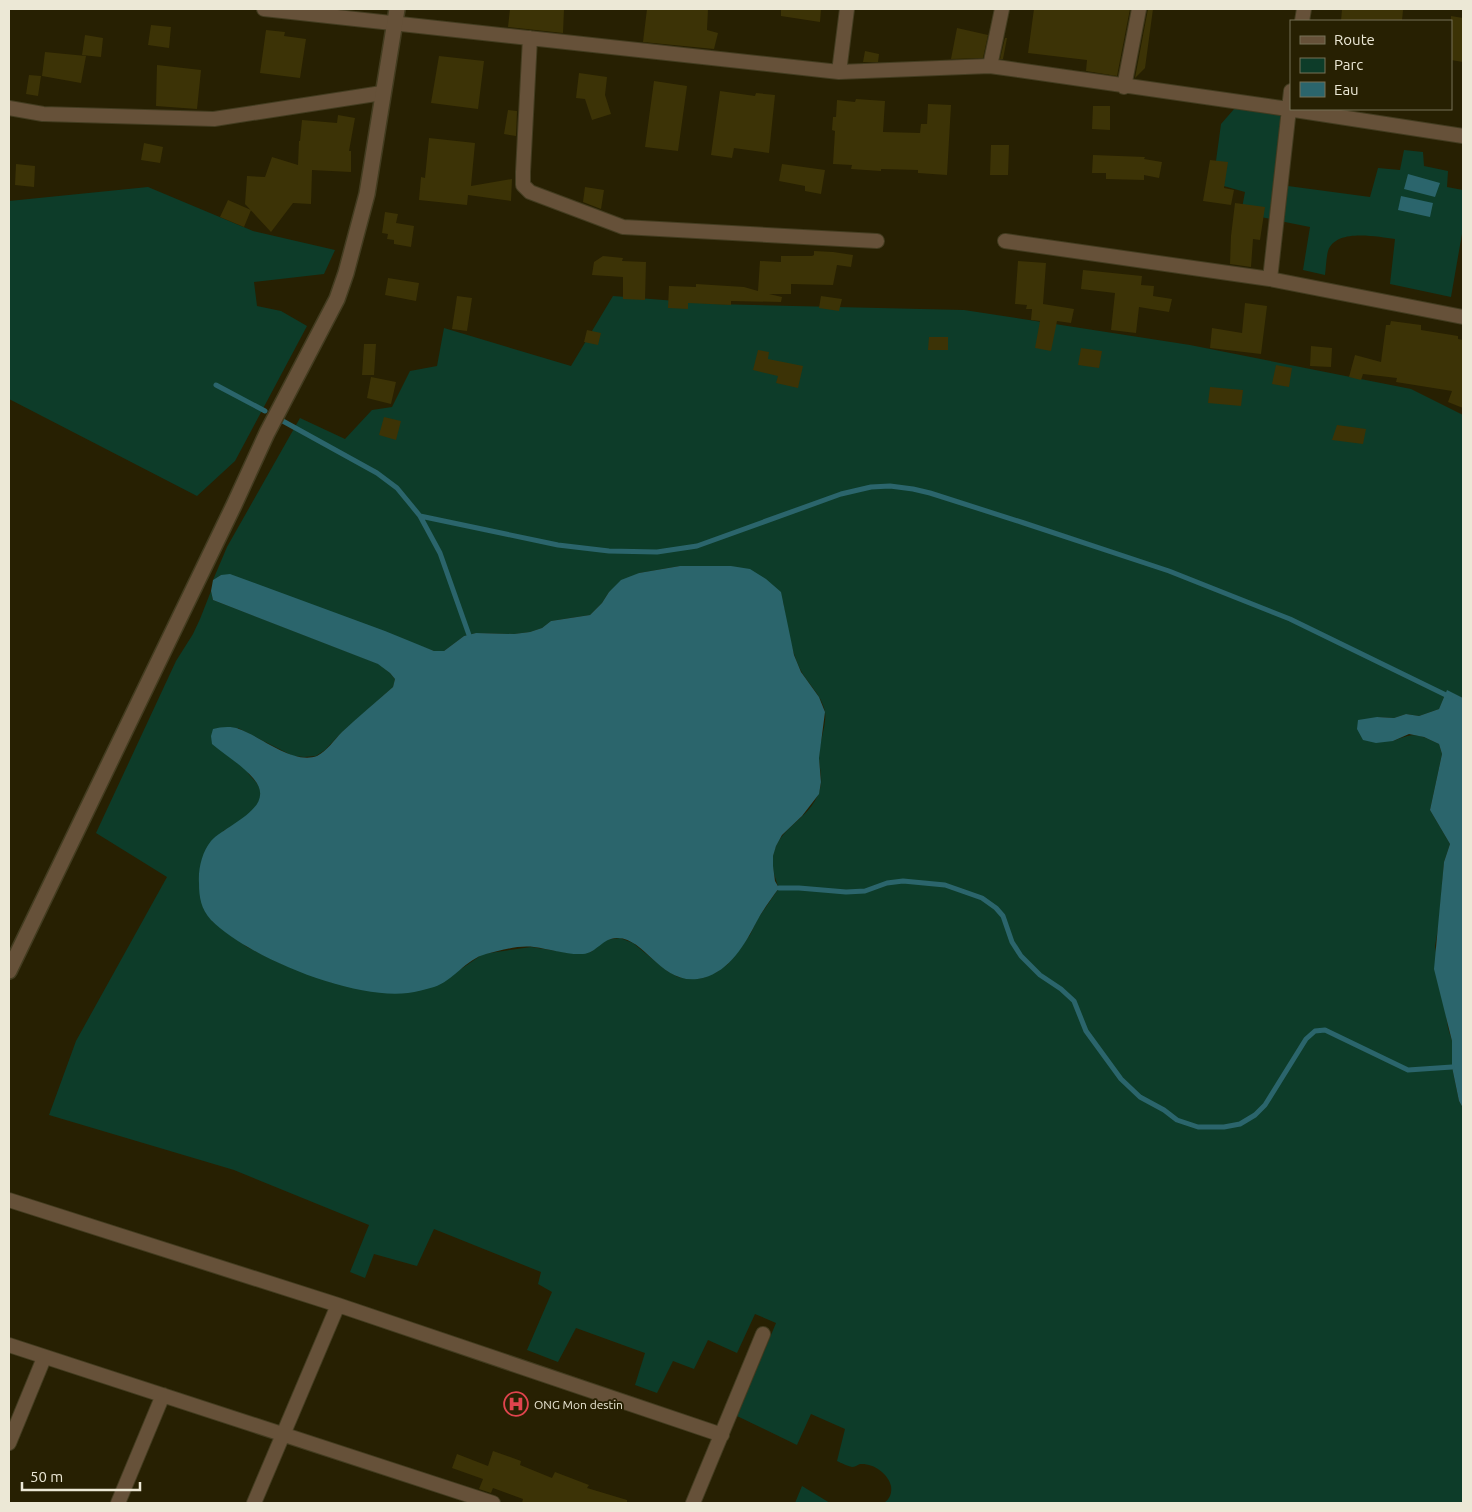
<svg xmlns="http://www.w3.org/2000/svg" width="1472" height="1512" viewBox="0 0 1472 1512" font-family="Ubuntu,sans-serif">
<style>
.green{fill:#0d3c29}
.water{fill:#2b656c}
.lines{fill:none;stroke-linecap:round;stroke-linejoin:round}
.stream{stroke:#2b656c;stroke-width:5}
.building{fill:#3c3306}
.minor-casing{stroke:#433c20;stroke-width:16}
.tertiary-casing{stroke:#433c20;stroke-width:18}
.minor{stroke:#665139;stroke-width:14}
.tertiary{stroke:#665139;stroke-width:15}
.labels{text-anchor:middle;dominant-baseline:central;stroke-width:4;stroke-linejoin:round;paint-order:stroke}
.poi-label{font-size:12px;fill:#ece8d6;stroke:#272002;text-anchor:start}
</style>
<rect width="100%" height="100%" fill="#272002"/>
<path class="green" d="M 1235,108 L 1282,114 L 1273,184 L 1370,197 L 1378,168 L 1400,170 L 1404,150 L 1423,152 L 1424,166 L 1448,171 L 1447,187 L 1463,190 L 1463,228 L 1451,297 L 1390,284 L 1395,239 C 1377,237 1336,228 1328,251 C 1326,259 1326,268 1325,275 L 1303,270 L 1310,227 L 1241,213 L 1245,192 L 1213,183 L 1221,124 Z
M 148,187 L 253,231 L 335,250 L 324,274 L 254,282 L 257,306 L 281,311 L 307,326 L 235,461 L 197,496 L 9,399 L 9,201 Z
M 613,296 L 714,304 L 964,310 L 1190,345 L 1411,389 L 1463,415 L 1463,698 L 1447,691 L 1439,709 L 1419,716 L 1406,714 L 1394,718 L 1377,717 L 1393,741 C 1415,732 1418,734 1439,744 L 1442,754 L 1430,810 L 1450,844 L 1444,862 L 1439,923 L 1435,946 L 1448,1028 L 1452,1041 L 1452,1067 L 1459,1101 L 1463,1108 L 1463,1503 L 884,1503 C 890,1499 892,1493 891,1486 C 888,1473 873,1463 860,1464 C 857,1465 855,1467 852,1467 C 848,1466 841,1463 837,1461 L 845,1429 L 811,1414 L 797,1445 L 737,1416 L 776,1323 L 755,1314 L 737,1353 L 708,1340 L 694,1369 L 673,1361 L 657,1393 L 635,1385 L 645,1353 L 576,1328 L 558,1362 L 527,1350 L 552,1292 L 538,1284 L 541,1272 L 434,1229 L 417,1266 L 374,1254 L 365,1278 L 350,1272 L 369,1225 L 234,1170 L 49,1115 L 76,1041 L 167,877 L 96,833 L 176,661 L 193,634 L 200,619 L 211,591 L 213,600 L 379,664 L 390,673 L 395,679 L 393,687 L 341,733 L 325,750 L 316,756 L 304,757 L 293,756 L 238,728 C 240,740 242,761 247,771 C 250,778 258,781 260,790 C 265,809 237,823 223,831 L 212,921 L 247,947 L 282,964 L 333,983 L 436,986 L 483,954 L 531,947 L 570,953 L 591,952 L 605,940 L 620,938 L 633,943 L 667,971 L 678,977 L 689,979 L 703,978 L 717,972 L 728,964 L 750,935 L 757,920 L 779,888 C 753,828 815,827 821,784 C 822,775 819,766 819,757 C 819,744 827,723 825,712 C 822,695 807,683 800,669 C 790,648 787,625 783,602 L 731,566 L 680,566 L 639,573 L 609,592 L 602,603 L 590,615 L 551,621 L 542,628 L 530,632 L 514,634 L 476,633 L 464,636 L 444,651 L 434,651 L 221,575 L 213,580 L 227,547 L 300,418 L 345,439 L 372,410 L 392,407 L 410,371 L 437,366 L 444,328 L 571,366 Z
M 802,1486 L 830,1503 L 795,1503 Z"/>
<path class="water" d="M 1408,174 L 1440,183 L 1435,197 L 1404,189 Z
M 1401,196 L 1433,203 L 1430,217 L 1398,210 Z
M 680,566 L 731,566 L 750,569 L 766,579 L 781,592 L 794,655 L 801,672 L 819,697 L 825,712 L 819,758 L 821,782 L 819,794 L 802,816 L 782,835 L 776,846 L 773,856 L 773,866 L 775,881 L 779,888 C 771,899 763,910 757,921 C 745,944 730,971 703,978 C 662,988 647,939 618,938 C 603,937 597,953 583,954 C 567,955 550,949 534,947 C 519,945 501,950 486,954 C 466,959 453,981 434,987 C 426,989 416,992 408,993 C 354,1000 249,958 211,920 C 201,909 199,897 199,883 C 198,869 202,852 211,841 C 227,824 279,807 253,778 C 242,765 225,755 212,744 L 211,736 L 213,729 C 221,727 231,726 239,729 C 260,736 293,765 317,756 C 327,751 334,740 342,732 C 358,717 376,702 393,687 L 395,679 L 390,673 L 378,664 L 213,600 L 211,591 L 213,580 L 221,575 L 230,574 L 385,631 L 434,651 L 444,651 L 464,636 L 476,633 L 514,634 L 530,632 L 542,628 L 551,621 L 590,615 L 602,603 L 609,592 L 621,580 L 639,573 Z
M 1447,690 L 1463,698 L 1463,1108 L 1459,1101 L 1452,1067 L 1452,1041 L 1434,969 L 1444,862 L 1450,844 L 1430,810 L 1442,754 L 1439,744 L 1424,737 L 1409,734 L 1393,741 L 1376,743 L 1363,740 L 1357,729 L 1358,720 L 1377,717 L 1394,718 L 1406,714 L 1419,716 L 1439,709 Z"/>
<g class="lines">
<path class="stream" d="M 216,385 L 265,411
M 281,420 L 377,473 L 397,488 L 411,505 L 420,516 L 440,553 L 469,635
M 420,516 L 558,545 L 609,551 L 657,552 L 697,546 L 841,494 L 871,487 L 890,486 L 913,489 L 930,493 L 1024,523 L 1169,571 L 1290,619 L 1450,697
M 779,888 L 799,888 L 846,892 L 865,891 L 887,883 L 903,881 L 945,885 L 982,898 L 996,908 L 1003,916 L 1012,942 L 1021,956 L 1040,975 L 1061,989 L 1074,1001 L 1086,1031 L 1121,1079 L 1140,1097 L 1164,1110 L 1177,1120 L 1198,1127 L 1224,1127 L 1240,1124 L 1255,1115 L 1265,1105 L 1306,1039 L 1315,1031 L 1325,1030 L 1408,1070 L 1452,1067"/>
</g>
<path class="building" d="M 510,9 L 564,9 L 563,33 L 508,27 Z
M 647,9 L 708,9 L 707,30 L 718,33 L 714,49 L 643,42 Z
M 781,9 L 821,9 L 820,22 L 781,16 Z
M 1034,9 L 1130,9 L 1117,76 L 1086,71 L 1087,60 L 1028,53 Z
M 1148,9 L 1153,9 L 1145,68 L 1135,78 Z
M 1342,9 L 1403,10 L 1402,21 L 1341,21 Z
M 1451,16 L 1463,18 L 1463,62 L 1451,60 Z
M 151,25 L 171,27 L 169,48 L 148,45 Z
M 957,28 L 988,35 L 983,58 L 951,59 Z
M 266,30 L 285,32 L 284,36 L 306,39 L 300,78 L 260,73 Z
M 85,35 L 103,38 L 101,57 L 82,55 Z
M 1005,38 L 1007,38 L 1003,59 L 1000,59 Z
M 865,51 L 879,54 L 878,62 L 863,62 Z
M 45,52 L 86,56 L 81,83 L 42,76 Z
M 439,56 L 484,61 L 478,109 L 431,103 Z
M 157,65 L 201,70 L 197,109 L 156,106 Z
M 579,73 L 607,77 L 605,95 L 611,114 L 592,120 L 585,99 L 576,98 Z
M 29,75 L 41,76 L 38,96 L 26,94 Z
M 654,81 L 687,86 L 678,151 L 645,147 Z
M 720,91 L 755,96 L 756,93 L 775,95 L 769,153 L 734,148 L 732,158 L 711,155 Z
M 856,99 L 885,101 L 883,132 L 920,133 L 921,124 L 927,124 L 928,104 L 951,105 L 947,175 L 918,173 L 918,170 L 881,169 L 881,171 L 851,169 L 852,165 L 833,164 L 835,131 L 832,130 L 833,117 L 836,117 L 837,100 L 855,102 Z
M 1093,106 L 1110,106 L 1110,130 L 1092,129 Z
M 508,110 L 517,111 L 516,136 L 504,134 Z
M 338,115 L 355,118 L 349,151 L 351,151 L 351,172 L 312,170 L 311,204 L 293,203 L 271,232 L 245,204 L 247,176 L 265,177 L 272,157 L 298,165 L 299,141 L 300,141 L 302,120 L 337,123 Z
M 429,138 L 475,143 L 471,186 L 512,179 L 511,201 L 468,195 L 467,205 L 419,200 L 421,177 L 425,178 Z
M 144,143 L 163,147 L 160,163 L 141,160 Z
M 991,145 L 1009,145 L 1008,175 L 990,175 Z
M 1093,155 L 1145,157 L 1144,159 L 1162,162 L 1159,178 L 1144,175 L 1144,180 L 1106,179 L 1106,173 L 1092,173 Z
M 1210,160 L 1228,162 L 1224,188 L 1234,190 L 1231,205 L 1203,201 Z
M 16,164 L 35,166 L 34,187 L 15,185 Z
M 782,164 L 825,170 L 821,194 L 805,191 L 805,186 L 779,181 Z
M 585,187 L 604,190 L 601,209 L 583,202 Z
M 228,200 L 251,210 L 244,227 L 220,217 Z
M 1235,203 L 1265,207 L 1260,240 L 1253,239 L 1251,267 L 1230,264 L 1231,236 Z
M 385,212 L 398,214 L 396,223 L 414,226 L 411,247 L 394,244 L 394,240 L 387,239 L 388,234 L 382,233 Z
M 814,251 L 833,252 L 853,255 L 851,267 L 837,265 L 833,285 L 791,284 L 791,294 L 769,294 L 782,297 L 781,302 L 731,301 L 731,305 L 688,303 L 688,309 L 668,308 L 669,286 L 696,287 L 696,284 L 744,287 L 758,291 L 760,261 L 781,262 L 781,256 L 812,256 L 814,255 Z
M 603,256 L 623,258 L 622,261 L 646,262 L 645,300 L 623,299 L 623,277 L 592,275 L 594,262 Z
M 1018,261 L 1046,263 L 1043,304 L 1074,309 L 1071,323 L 1057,321 L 1051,351 L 1035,348 L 1040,321 L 1031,320 L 1032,309 L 1026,309 L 1027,305 L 1015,304 Z
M 1083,270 L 1142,276 L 1141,285 L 1154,286 L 1153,296 L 1172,299 L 1169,312 L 1139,307 L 1136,333 L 1111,330 L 1115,293 L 1081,289 Z
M 388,278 L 419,283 L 416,301 L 385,295 Z
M 457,296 L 472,298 L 467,331 L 452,329 Z
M 821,296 L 842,299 L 839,311 L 819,308 Z
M 1245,303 L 1267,306 L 1261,354 L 1210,348 L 1212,328 L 1242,333 Z
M 1391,321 L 1421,325 L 1421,330 L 1458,336 L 1458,339 L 1463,340 L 1463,408 L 1448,402 L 1452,391 L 1396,382 L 1397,378 L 1363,374 L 1361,380 L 1349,377 L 1355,355 L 1381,362 L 1386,325 L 1390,325 Z
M 587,330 L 601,333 L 598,345 L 584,342 Z
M 929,337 L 948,337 L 948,350 L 928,350 Z
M 364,344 L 376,344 L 374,375 L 362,375 Z
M 1311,346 L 1332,348 L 1331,367 L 1310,366 Z
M 1081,348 L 1102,351 L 1099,368 L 1078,365 Z
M 758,350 L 769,352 L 768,359 L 803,366 L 798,388 L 776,383 L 778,376 L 753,370 Z
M 1276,365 L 1292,368 L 1289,387 L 1272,384 Z
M 371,377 L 396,382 L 391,404 L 367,398 Z
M 1210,387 L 1243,390 L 1241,406 L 1208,403 Z
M 384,417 L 401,421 L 396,440 L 379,435 Z
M 1337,425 L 1366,429 L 1363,444 L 1332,440 Z
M 493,1451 L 521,1461 L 520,1465 L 552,1478 L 555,1472 L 589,1485 L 587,1488 L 627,1500 L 627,1503 L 522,1503 L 523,1499 L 493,1488 L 491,1493 L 479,1489 L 483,1479 L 452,1468 L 457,1454 L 488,1466 Z"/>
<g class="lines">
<g class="minor-casing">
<path id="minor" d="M 264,9 L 839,72 L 990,66 L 1288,109 L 1463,136
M 1302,21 L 1304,9
M 530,38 L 523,172 L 523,185 L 530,192 L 623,227 L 877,241
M 990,66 L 1002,9
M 839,72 L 847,9
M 1124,87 L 1139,9
M 9,108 L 43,114 L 214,119 L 382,93
M 1005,241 L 1270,279 L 1463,317
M 1270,279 L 1291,91
M 9,1200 L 338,1305 L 722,1435
M 9,1345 L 493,1503
M 9,1443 L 44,1358
M 118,1503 L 163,1395
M 254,1503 L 338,1305
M 693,1503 L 763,1334"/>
</g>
<g class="tertiary-casing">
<path id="tertiary" d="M 9,971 L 234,505 L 267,433 L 337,299 L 346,273 L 367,194 L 397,9"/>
</g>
<use href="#minor" class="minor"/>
<use href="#tertiary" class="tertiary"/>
</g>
<defs>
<g id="hospital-ring" transform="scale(1.25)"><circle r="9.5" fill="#272002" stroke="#e0444e" stroke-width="1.5"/><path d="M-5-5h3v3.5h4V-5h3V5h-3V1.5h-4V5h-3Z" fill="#e0444e"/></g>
</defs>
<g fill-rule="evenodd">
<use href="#hospital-ring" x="516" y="1404"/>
</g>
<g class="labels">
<g class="poi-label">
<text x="534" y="1404">ONG Mon destin</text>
</g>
</g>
<rect width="1472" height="1512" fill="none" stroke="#ece8d6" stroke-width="20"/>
<rect x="1290" y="20" width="162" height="90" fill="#272002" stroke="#767057"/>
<rect x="1300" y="36" width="25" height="8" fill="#665139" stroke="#767057"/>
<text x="1334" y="45" font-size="15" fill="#ece8d6">Route</text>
<rect x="1300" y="58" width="25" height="15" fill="#0d3c29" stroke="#767057"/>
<text x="1334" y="70" font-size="15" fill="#ece8d6">Parc</text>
<rect x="1300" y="82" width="25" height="15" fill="#2b656c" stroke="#767057"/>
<text x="1334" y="95" font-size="15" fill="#ece8d6">Eau</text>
<path d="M22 1482v8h118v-8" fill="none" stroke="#ece8d6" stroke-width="2.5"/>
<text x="30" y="1482" font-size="15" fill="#ece8d6" stroke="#272002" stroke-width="4" paint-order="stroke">50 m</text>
</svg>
